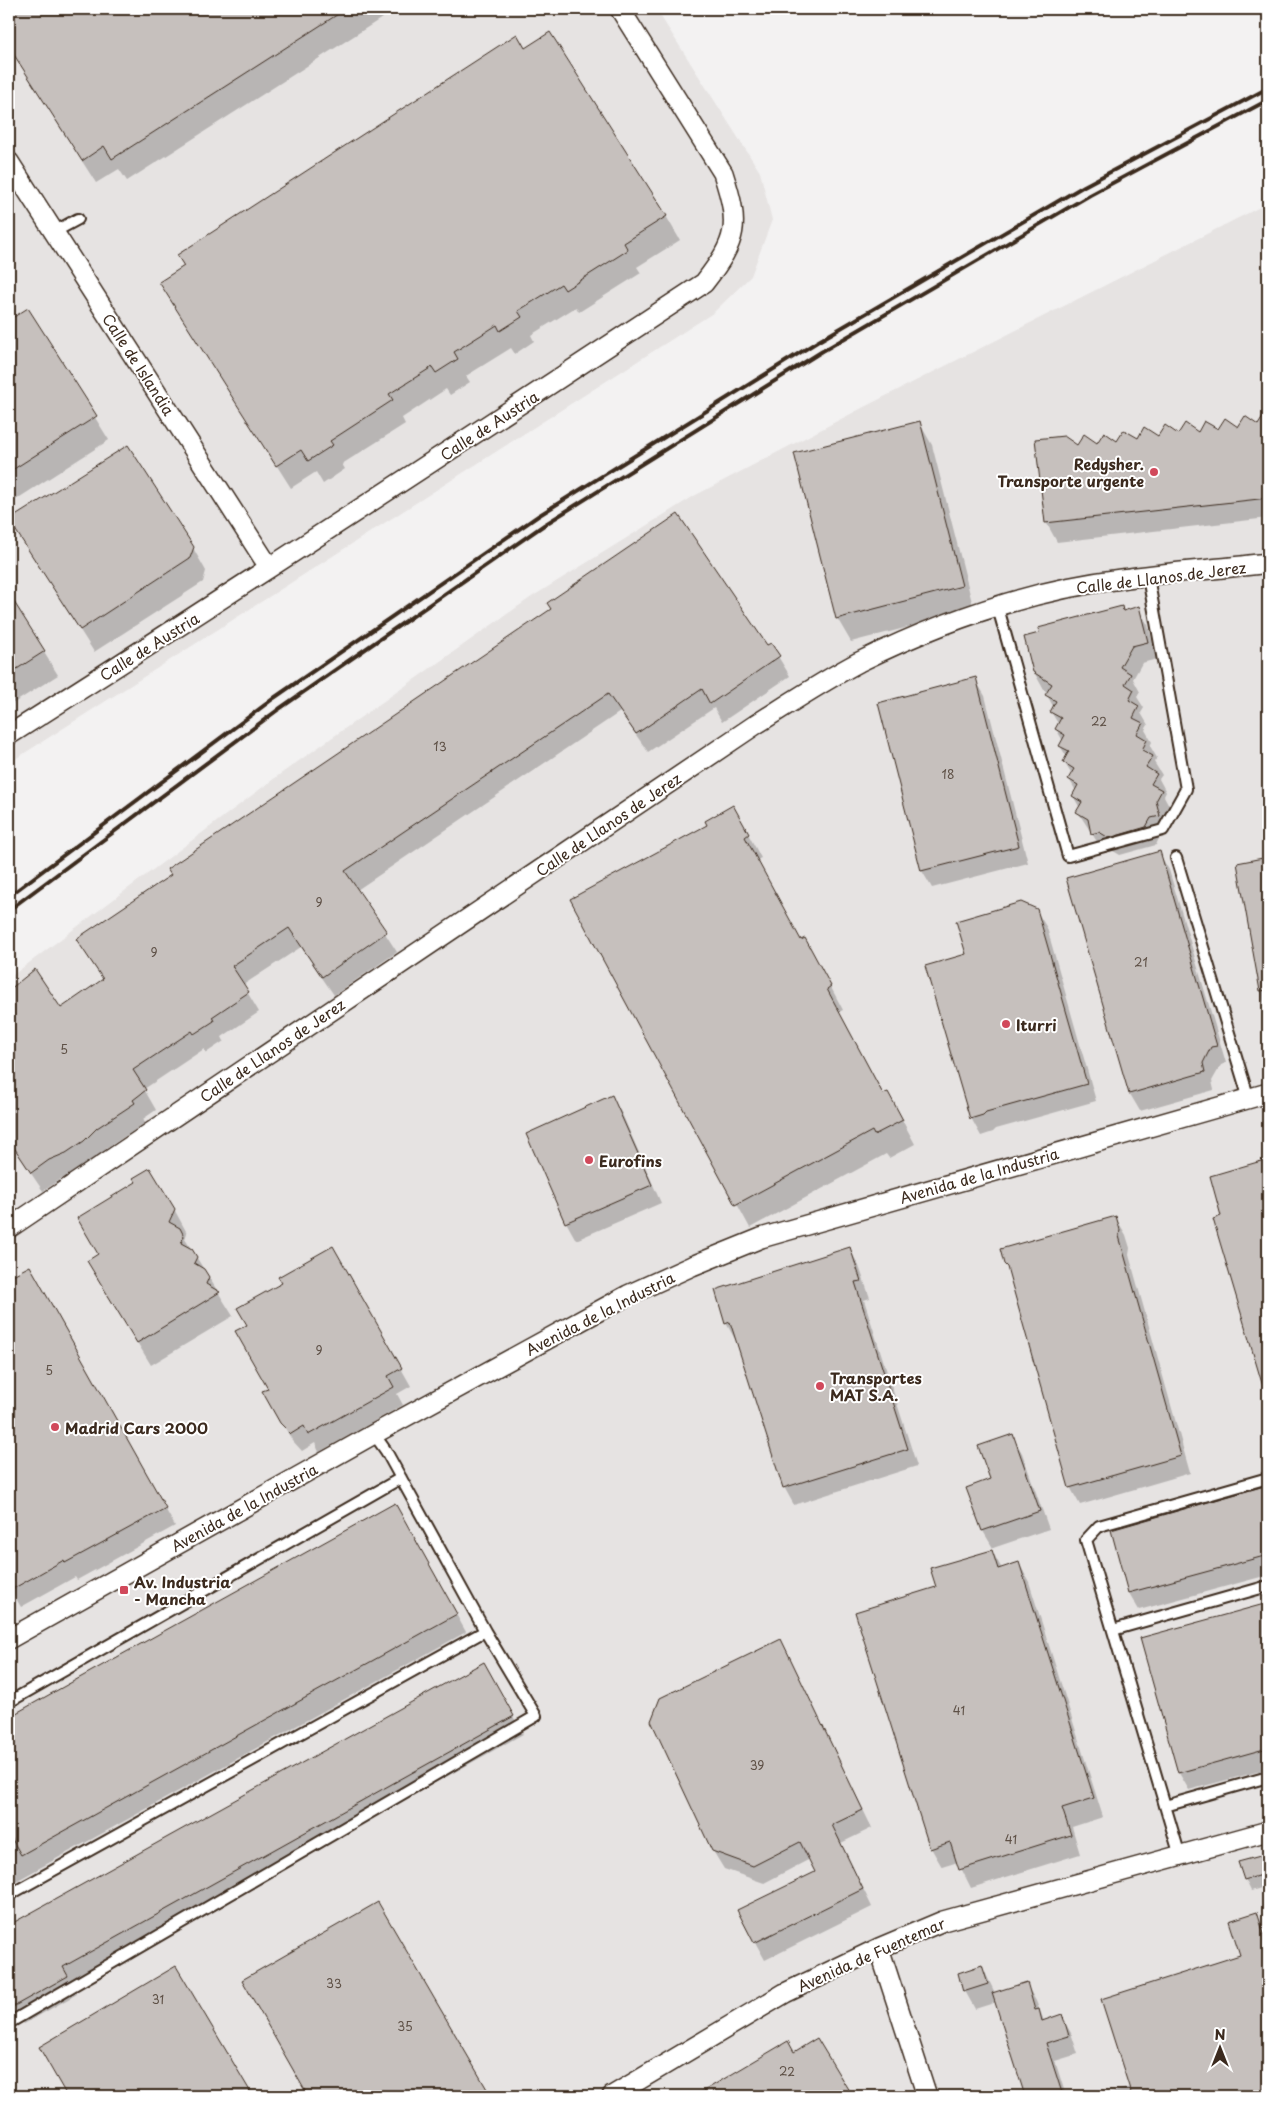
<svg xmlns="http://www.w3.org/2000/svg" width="1277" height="2105" viewBox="0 0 1277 2105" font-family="'Playpen Sans',sans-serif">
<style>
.built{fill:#e6e3e2}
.shadow{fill:#0003}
.building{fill:#c6c0bd;stroke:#3b2a1e}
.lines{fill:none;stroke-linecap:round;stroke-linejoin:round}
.service-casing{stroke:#3b2a1e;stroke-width:14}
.minor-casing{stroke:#3b2a1e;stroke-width:22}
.service{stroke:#fff;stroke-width:10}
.minor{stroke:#fff;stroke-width:19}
.rail{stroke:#3b2a1e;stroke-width:4}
.poi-dot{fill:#d1495b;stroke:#fff;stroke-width:2}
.labels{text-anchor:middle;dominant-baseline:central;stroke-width:4;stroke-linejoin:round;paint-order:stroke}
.number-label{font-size:12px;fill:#5e5046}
.street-label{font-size:15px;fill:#3b2a1e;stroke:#fff}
.poi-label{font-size:15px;font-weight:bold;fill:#3b2a1e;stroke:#fff;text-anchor:start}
</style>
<rect width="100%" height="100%" fill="#f3f2f2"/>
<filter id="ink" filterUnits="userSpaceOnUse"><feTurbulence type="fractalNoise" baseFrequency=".02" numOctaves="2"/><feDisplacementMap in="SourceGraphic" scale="10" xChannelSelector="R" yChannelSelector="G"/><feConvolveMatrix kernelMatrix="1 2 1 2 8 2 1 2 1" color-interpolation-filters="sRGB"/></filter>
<g filter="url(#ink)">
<path class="built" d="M 9,9 L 656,9 L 760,172 L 772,220 L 751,276 L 713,313 L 9,763 Z
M 1268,203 L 1268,2096 L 9,2096 L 9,978 L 279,775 L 530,598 L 694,496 L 864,407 Z"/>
<path class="shadow" d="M 9,9 L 396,9 L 127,181 L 119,169 L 96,183 L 9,47 Z
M 525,49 L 666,216 L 680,240 L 637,267 L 641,273 L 579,312 L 576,307 L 531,335 L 534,341 L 515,354 L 511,348 L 466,376 L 470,382 L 450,395 L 446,389 L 402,418 L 405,424 L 342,464 L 345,469 L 323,484 L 316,472 L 291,488 L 161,283 Z
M 28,310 L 109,440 L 9,504 L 9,322 Z
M 1265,416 L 1268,418 L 1268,518 L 1057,542 L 1046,522 L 1078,447 L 1259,427 Z
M 919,422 L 932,445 L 974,610 L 851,642 L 837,618 Z
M 25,544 L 193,548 L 206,571 L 203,582 L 94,652 Z
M 9,596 L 58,675 L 9,706 Z
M 1121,608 L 1124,612 L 1138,608 L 1148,625 L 1157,659 L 1142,663 L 1133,679 L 1140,692 L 1137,697 L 1144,708 L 1141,713 L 1148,725 L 1145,730 L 1152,742 L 1150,746 L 1157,758 L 1154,762 L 1162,775 L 1159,779 L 1166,792 L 1164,796 L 1171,809 L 1165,819 L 1169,834 L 1160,836 L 1156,845 L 1120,855 L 1110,849 L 1103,851 L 1078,812 L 1080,808 L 1073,796 L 1076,791 L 1069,779 L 1072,775 L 1064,762 L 1067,757 L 1060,746 L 1063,741 L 1056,729 L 1059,725 L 1051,712 L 1054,708 L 1047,695 L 1048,692 L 1044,690 L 1034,672 Z
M 552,610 L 767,647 L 771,645 L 790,676 L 722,722 L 714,708 L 648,752 L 620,712 L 357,890 L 397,952 L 334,995 L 301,947 L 243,985 L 259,1012 L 222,1037 L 224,1041 L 206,1053 L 204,1049 L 144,1089 L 156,1110 L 143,1119 L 145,1123 L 107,1148 L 95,1161 L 77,1172 L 61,1179 L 43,1191 L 9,1141 L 9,991 L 35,971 L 61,1010 L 104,981 L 78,939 Z
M 975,679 L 985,696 L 1028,863 L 932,888 L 922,871 L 879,704 Z
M 746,830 L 761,858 L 757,860 L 801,941 L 818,963 L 843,1010 L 839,1012 L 884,1095 L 900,1116 L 915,1144 L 889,1158 L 886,1154 L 750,1228 L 572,899 Z
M 1159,853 L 1169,870 L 1226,1063 L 1221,1065 L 1212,1081 L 1214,1090 L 1140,1111 L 1130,1094 Z
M 1268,858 L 1268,1027 L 1238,864 Z
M 1036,910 L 1047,928 L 1096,1101 L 996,1129 L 993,1132 L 981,1136 L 971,1118 L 968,955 Z
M 612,1097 L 622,1114 L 661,1203 L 576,1240 L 566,1222 Z
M 1268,1160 L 1268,1392 L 1264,1385 L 1211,1177 Z
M 174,1209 L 187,1233 L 185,1239 L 233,1316 L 151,1365 L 102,1285 Z
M 1116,1218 L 1126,1235 L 1130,1248 L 1129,1255 L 1190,1473 L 1080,1505 L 1070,1487 L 1010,1272 L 1005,1263 Z
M 333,1248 L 411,1386 L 397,1394 L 403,1405 L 319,1452 L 315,1443 L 302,1451 L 292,1440 L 264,1392 L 269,1389 L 248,1325 L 284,1284 Z
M 849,1248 L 859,1266 L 870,1298 L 864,1300 L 917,1466 L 794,1505 L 784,1487 L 736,1341 L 726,1323 Z
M 29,1267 L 175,1526 L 77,1580 L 75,1577 L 21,1607 L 9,1587 L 9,1279 Z
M 1012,1436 L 1022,1453 L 1049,1529 L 993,1548 L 983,1531 L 968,1488 L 992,1480 Z
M 1268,1486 L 1268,1575 L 1139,1610 L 1129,1593 L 1112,1531 Z
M 395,1505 L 466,1632 L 9,1885 L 9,1719 Z
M 992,1551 L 1002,1569 L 1019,1563 L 1029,1582 L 1103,1817 L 1072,1827 L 1080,1854 L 971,1888 L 958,1862 L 942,1867 L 931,1848 L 937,1588 Z
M 1268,1604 L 1268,1769 L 1189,1790 L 1179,1773 L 1142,1639 Z
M 781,1641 L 872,1828 L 841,1843 L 872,1907 L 765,1960 L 755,1942 L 817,1873 L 810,1859 L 764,1883 L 724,1869 L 713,1851 Z
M 483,1663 L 523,1734 L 72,1985 L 77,1994 L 24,2024 L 9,1996 L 9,1926 Z
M 1263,1856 L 1268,1865 L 1268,1886 L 1251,1891 L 1245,1879 Z
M 378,1904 L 489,2096 L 310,2096 L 243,1981 Z
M 1257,1914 L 1268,1936 L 1268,2096 L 1100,2096 L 1130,2087 L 1242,1956 Z
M 982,1966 L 995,1993 L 1026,1984 L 1036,2001 L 1044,2021 L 1061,2016 L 1071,2033 L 1078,2054 L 1055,2061 L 1066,2096 L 1026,2096 L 997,2002 L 975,2009 L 965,1991 Z
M 176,1968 L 251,2096 L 69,2096 L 40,2048 Z
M 817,2040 L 851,2096 L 698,2096 L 787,2043 L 793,2053 Z"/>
<path class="building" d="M 9,9 L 346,9 L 112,159 L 104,146 L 82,161 L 9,47 Z
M 550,32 L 667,216 L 624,243 L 628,250 L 565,290 L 561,284 L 518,311 L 522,317 L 500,331 L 497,325 L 454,352 L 458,359 L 436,373 L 432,367 L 389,394 L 393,400 L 330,441 L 333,445 L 308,461 L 301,450 L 276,466 L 159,282 L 184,266 L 177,255 L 517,34 L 525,48 Z
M 28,308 L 97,416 L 9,472 L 9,320 Z
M 1268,409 L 1268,498 L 1045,523 L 1035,439 L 1064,436 L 1077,445 L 1084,434 L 1097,443 L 1104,432 L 1117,441 L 1124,430 L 1138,438 L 1144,427 L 1158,436 L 1165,425 L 1178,434 L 1185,423 L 1198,432 L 1204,421 L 1218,429 L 1225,418 L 1238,427 L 1245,416 L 1258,425 Z
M 920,421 L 962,586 L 836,619 L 794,453 Z
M 128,445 L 194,547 L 190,558 L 80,630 L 9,520 Z
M 678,514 L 767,645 L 771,643 L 780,656 L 710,704 L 702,689 L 636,734 L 608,694 L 345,871 L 387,932 L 322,977 L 289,928 L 232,966 L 249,992 L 212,1017 L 214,1021 L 194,1034 L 192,1031 L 133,1070 L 146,1090 L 133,1100 L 135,1103 L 97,1128 L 84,1141 L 66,1153 L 49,1160 L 31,1173 L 9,1140 L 9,990 L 35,969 L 61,1008 L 103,979 L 76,939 L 171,875 L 167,869 L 551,609 L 547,603 Z
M 9,594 L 45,651 L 9,674 Z
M 1122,606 L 1123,611 L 1139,606 L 1148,642 L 1132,646 L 1120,667 L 1131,674 L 1125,684 L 1134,690 L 1129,700 L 1139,706 L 1133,718 L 1143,723 L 1137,734 L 1147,740 L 1142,750 L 1153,756 L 1146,767 L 1157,774 L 1151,784 L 1162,790 L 1156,801 L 1160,816 L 1151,818 L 1146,827 L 1109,838 L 1099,832 L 1091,834 L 1088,819 L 1076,812 L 1082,802 L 1072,796 L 1078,785 L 1068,779 L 1074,769 L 1063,762 L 1069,751 L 1059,746 L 1065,735 L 1055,729 L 1061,718 L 1050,712 L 1056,701 L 1045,695 L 1052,684 L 1033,672 L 1024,637 L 1039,633 L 1038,628 Z
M 976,677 L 1019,846 L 921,871 L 878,703 Z
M 733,805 L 749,834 L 745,837 L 801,940 L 805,938 L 831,986 L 827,989 L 883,1094 L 888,1092 L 903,1120 L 874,1135 L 872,1131 L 735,1205 L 570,899 L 707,825 L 705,821 Z
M 1160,851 L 1217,1046 L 1211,1047 L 1203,1063 L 1205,1072 L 1129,1094 L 1066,878 Z
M 1268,857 L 1268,990 L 1260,991 L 1237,863 Z
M 1021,902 L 1037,909 L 1087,1084 L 986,1112 L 983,1115 L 970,1119 L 925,966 L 966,954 L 956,921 Z
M 612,1095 L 652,1185 L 565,1223 L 526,1134 Z
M 1268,1159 L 1268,1389 L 1264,1390 L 1213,1219 L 1221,1216 L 1210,1176 Z
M 150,1168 L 175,1209 L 169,1222 L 180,1228 L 184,1236 L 181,1243 L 192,1249 L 197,1257 L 194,1263 L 204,1269 L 209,1277 L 206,1284 L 220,1292 L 137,1343 L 87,1261 L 98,1254 L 77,1218 L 136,1182 L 133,1178 Z
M 1116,1216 L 1120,1230 L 1119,1236 L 1181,1456 L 1069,1488 L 1007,1267 L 1004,1264 L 1000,1249 Z
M 333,1246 L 402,1368 L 388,1376 L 394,1387 L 308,1435 L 304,1426 L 291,1434 L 280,1423 L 262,1391 L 268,1389 L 235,1331 L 247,1325 L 237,1308 L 282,1283 L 278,1277 Z
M 850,1247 L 861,1281 L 855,1282 L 908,1449 L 783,1488 L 730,1322 L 725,1324 L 715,1290 Z
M 30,1266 L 166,1508 L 65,1563 L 64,1560 L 9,1591 L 9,1277 Z
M 1013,1434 L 1040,1511 L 982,1531 L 966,1488 L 990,1479 L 978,1446 Z
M 1268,1485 L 1268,1555 L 1128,1593 L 1111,1530 Z
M 395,1503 L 457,1614 L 21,1855 L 9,1834 L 9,1717 Z
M 992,1550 L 998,1569 L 1019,1562 L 1094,1798 L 1062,1808 L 1071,1835 L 959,1870 L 950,1842 L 930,1849 L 855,1612 L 936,1587 L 930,1568 Z
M 1268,1603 L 1268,1748 L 1178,1773 L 1140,1638 Z
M 781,1639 L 863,1810 L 832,1825 L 863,1889 L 754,1943 L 737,1910 L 815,1872 L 800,1842 L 753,1866 L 712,1851 L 651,1721 L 660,1698 Z
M 484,1662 L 514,1716 L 63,1967 L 68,1976 L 9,2009 L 9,1925 Z
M 1264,1855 L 1268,1873 L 1244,1880 L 1238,1862 Z
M 378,1902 L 427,1986 L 491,2096 L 308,2096 L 242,1980 Z
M 1257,1912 L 1268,1947 L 1268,2096 L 1132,2096 L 1101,1999 L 1240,1955 L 1229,1921 Z
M 982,1965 L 988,1984 L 963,1992 L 958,1973 Z
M 176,1966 L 253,2096 L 67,2096 L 39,2047 Z
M 1027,1982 L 1035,2010 L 1039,2009 L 1042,2021 L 1062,2014 L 1066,2026 L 1069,2036 L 1046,2043 L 1063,2096 L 1025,2096 L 992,1993 Z
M 817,2038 L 849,2091 L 839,2096 L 695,2096 L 788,2041 L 794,2052 Z"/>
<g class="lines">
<g class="service-casing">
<path id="service" d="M 54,232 L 78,219
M 998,608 L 1068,856 L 1163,830 L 1186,789 L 1148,577
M 1176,858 L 1249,1099
M 1113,1630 L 1268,1586
M 9,1702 L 401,1478
M 1165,1806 L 1268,1777
M 1180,1856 L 1086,1540 L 1099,1526 L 1268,1478
M 9,1895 L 485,1631 L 386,1451 L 374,1434
M 9,2023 L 536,1716 L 485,1631"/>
</g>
<g class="minor-casing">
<path id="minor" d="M 9,162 L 269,567
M 9,735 C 242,587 473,435 704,283 C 738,239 740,226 723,173 L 620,9
M 9,1228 L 755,725 C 790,703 823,681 859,662 C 940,622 1031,590 1121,579 C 1170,572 1219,569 1268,563
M 9,1639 L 374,1434 L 628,1295 L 692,1266 L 761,1238 L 1268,1093
M 879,1948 L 927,2096
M 612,2096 L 785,1993 L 879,1948 L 943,1921 L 1268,1831"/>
</g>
<use href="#service" class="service"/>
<use href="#minor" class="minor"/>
<path class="rail" d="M 9,896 L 274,698 L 538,516 L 817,342 L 1084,186 L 1268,88
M 9,910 L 279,709 L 544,525 L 821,352 L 1090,195 L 1268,100"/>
</g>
</g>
<g class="poi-dot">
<circle cx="1154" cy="472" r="5"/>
<circle cx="1006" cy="1024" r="5"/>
<circle cx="589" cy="1160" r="5"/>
<circle cx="820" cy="1386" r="5"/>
<circle cx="55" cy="1427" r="5"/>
<rect x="119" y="1585" width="10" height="10" rx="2.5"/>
</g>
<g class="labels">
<g class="number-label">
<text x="1099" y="721">22</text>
<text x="440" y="746">13</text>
<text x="948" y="774">18</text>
<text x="319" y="902">9</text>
<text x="154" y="952">9</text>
<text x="1141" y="962">21</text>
<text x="64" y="1049">5</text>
<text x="319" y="1350">9</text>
<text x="49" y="1370">5</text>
<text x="959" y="1710">41</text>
<text x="757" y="1765">39</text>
<text x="1011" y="1839">41</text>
<text x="334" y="1983">33</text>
<text x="158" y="1999">31</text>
<text x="405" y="2026">35</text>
<text x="787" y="2071">22</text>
</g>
<g class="street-label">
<text transform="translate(139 364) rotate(57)">Calle de Islandia</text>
<text transform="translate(489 425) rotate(-33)">Calle de Austria</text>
<text transform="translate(1161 577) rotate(-7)">Calle de Llanos de Jerez</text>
<text transform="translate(149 646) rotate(-32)">Calle de Austria</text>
<text transform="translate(608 824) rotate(-34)">Calle de Llanos de Jerez</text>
<text transform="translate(272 1050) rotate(-34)">Calle de Llanos de Jerez</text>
<text transform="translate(979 1175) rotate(-16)">Avenida de la Industria</text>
<text transform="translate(600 1313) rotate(-27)">Avenida de la Industria</text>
<text transform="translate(244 1507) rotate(-29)">Avenida de la Industria</text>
<text transform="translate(871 1954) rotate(-24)">Avenida de Fuentemar</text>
</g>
<g class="poi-label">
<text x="1144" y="463" text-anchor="end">Redysher.<tspan x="1144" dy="17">Transporte urgente</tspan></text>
<text x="1016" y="1024">Iturri</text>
<text x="599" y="1160">Eurofins</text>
<text x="830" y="1377">Transportes<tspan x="830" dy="17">MAT S.A.</tspan></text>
<text x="65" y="1427">Madrid Cars 2000</text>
<text x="134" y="1581">Av. Industria<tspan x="134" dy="17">- Mancha</tspan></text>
</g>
</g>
<rect width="1277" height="2105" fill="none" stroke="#fff" stroke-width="30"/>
<rect x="15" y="15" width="1247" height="2075" fill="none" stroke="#3b2a1e" stroke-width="2" filter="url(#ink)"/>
<g transform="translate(1220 2048)" stroke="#ffffff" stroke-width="4" paint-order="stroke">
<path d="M0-4L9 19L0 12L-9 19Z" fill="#3b2a1e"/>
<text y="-8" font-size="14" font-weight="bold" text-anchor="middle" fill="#3b2a1e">N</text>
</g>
</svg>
